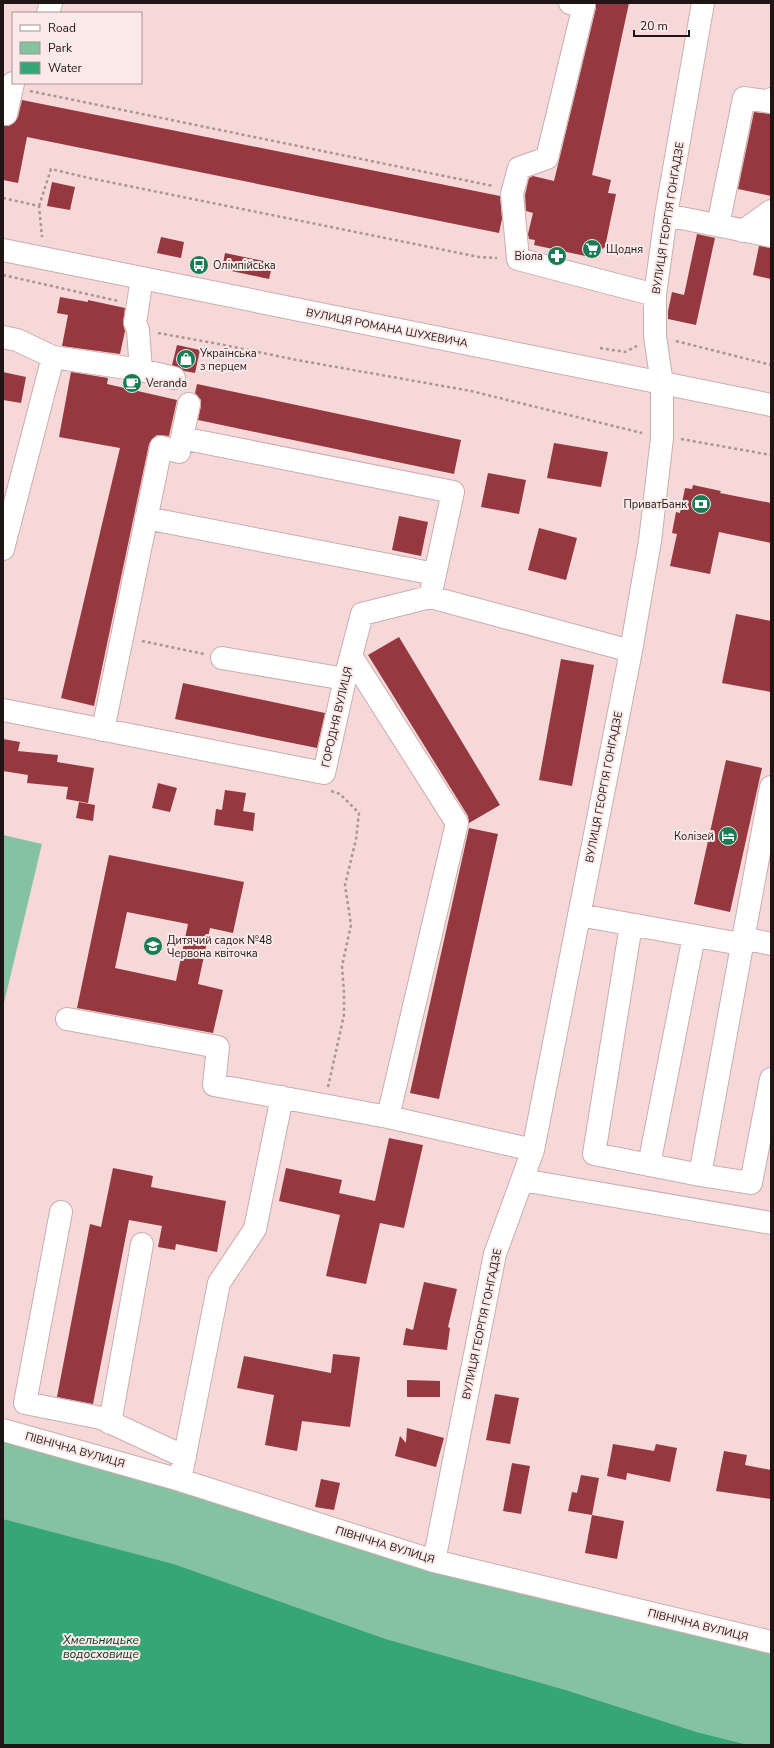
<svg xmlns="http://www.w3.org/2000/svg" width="774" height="1748" viewBox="0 0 774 1748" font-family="'Nunito Sans',sans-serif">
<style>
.green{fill:#85c2a2}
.water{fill:#37a676}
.building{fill:#95383f;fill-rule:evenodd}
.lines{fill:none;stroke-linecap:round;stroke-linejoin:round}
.minor-casing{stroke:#caadad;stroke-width:24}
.major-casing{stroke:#caadad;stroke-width:24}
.path{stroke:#ab9494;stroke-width:2.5;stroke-dasharray:3 3;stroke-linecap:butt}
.minor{stroke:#fff;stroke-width:22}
.major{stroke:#fff;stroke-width:22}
.labels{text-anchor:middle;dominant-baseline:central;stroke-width:4;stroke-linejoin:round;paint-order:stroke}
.street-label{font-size:11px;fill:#1f1515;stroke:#fbe9e8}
.poi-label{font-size:11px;fill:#1f1515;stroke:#fbe9e8;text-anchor:start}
.water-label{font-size:12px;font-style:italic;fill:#043521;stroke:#fbe9e8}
</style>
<rect width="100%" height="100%" fill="#f6d8d8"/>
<path class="green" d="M 3,835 L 42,844 L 3,1007 Z
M 3,1439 L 771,1652 L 771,1745 L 749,1745 L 697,1732 L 566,1690 L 386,1639 L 174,1564 L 8,1521 L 3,1519 Z"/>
<path class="water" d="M 3,1519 L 174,1564 L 386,1639 L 566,1690 L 697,1732 L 749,1745 L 3,1745 Z"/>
<path class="building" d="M 596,3 L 629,3 L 592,175 L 611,180 L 608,193 L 616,194 L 605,247 L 590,257 L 534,245 L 535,240 L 529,239 L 528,234 L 533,213 L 526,211 L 525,195 L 529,178 L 533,176 L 554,181 L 596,8 Z
M 22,100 L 500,196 L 502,219 L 499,233 L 27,137 L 18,183 L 3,180 L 3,126 L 9,126 L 15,122 L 18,117 Z
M 754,112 L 771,114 L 771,196 L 738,189 Z
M 52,182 L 75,187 L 70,210 L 47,206 Z
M 697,234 L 715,238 L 696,325 L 668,319 L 668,311 L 672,292 L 684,295 Z
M 161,237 L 184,242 L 181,258 L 157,253 Z
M 759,246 L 771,248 L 771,279 L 753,275 Z
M 225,253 L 273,263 L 269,279 L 222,269 Z
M 60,297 L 88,302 L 88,300 L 125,308 L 123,322 L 125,331 L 120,354 L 62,346 L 68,315 L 57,313 Z
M 177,345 L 200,350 L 195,373 L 184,371 L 172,365 Z
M 3,372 L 26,377 L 21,403 L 3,400 Z
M 71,372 L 108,378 L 107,384 L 177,400 L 169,436 L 157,435 L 152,439 L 149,444 L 94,706 L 61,698 L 120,448 L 59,437 Z
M 197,384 L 461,440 L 454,474 L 198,420 L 201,406 L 201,400 L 195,393 Z
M 554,443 L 608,452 L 601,487 L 547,478 Z
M 488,473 L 526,480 L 519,514 L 481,507 Z
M 693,485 L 721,491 L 720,493 L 771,503 L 771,543 L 719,532 L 710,574 L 670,566 L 677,534 L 672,533 L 676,512 L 680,513 L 685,488 L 692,489 Z
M 399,516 L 428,522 L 421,556 L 392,550 Z
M 539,528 L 577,538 L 566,580 L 528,570 Z
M 736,614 L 771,621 L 771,692 L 722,683 Z
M 399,637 L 500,805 L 469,823 L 468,816 L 368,655 Z
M 561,659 L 594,665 L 572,786 L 539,780 Z
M 183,683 L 325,713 L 317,748 L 175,719 Z
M 3,739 L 20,742 L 18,751 L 58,755 L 57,762 L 94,768 L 88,803 L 66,799 L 68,787 L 27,783 L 28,775 L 3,771 Z
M 726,760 L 762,768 L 730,912 L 694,904 Z
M 158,783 L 177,788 L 170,812 L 152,808 Z
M 225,790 L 246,793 L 243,811 L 255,813 L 253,831 L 214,825 L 216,809 L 222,810 Z
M 79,802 L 95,805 L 93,821 L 76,818 Z
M 469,828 L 498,834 L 439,1099 L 410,1093 Z
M 109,855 L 244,882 L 233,933 L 210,928 L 198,984 L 223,990 L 213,1033 L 77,1008 ZM 127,912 L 188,924 L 176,981 L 115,968 Z
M 389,1138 L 423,1145 L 404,1228 L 380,1223 L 366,1284 L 326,1276 L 340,1215 L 279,1201 L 286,1168 L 342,1180 L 339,1193 L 375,1201 Z
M 113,1168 L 153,1176 L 151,1187 L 226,1201 L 217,1252 L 176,1244 L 175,1250 L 158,1247 L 162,1226 L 129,1220 L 93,1404 L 57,1397 L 90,1224 L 101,1227 Z
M 424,1282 L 457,1289 L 448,1327 L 450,1328 L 447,1350 L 403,1345 L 406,1328 L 413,1330 Z
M 333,1354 L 360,1357 L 350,1427 L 302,1421 L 297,1451 L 265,1445 L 274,1395 L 237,1388 L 244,1356 L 331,1373 Z
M 407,1380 L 440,1381 L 440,1397 L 407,1397 Z
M 495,1394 L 519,1398 L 510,1444 L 486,1440 Z
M 407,1428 L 444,1438 L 436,1467 L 395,1456 L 400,1436 L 406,1443 Z
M 613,1444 L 654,1451 L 656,1444 L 677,1448 L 670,1482 L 627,1473 L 626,1480 L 607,1476 Z
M 724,1451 L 747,1455 L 745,1465 L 771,1470 L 771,1499 L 716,1491 Z
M 512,1463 L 530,1466 L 521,1514 L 503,1511 Z
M 581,1475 L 599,1478 L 592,1515 L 568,1511 L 572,1492 L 577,1493 Z
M 321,1479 L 340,1483 L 334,1510 L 315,1507 Z
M 592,1515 L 624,1521 L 617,1559 L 585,1553 Z"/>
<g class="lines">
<g class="minor-casing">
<path id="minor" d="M 570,3 L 584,5 L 547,158 L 519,168 L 512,194 L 518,259 L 655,295
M 48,13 L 51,3
M 3,113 L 6,114 L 13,83
M 666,215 L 771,236
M 718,225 L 744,98 L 771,102 L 771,99
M 743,231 L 771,211
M 3,337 L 17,340 L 53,357 L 141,370 L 174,378
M 141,370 L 138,330 L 135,323 L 142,278
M 182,438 L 453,492 L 430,597
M 146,518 L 435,574
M 3,549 L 53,357
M 351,656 L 457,823 L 388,1117
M 222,658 L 345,679
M 3,710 L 324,773 L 345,679 L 362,614 L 430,597 L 631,651
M 103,730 L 161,447 L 179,452 L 189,404
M 579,915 L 735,943 L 752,940 L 771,944
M 631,925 L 594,1154 L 700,1175 L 751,1183 L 771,1079
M 67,1019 L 218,1047 L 214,1085 L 388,1117 L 533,1150
M 649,1165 L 694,936
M 700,1175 L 771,787
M 522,1180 L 771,1223
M 61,1212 L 25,1403 L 101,1418 L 185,1457
M 110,1423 L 142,1244
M 3,1430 L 180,1480 L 434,1561 L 771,1642
M 180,1480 L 219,1283 L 255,1229 L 282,1097
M 434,1561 L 495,1254 L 533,1150 L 631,651 L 650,541 L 662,438 L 662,384 L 655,336 L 655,295 L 666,215 L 703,3"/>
</g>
<g class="major-casing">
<path id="major" d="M 3,250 L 771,405"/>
</g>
<path class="path" d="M 30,91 L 493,186
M 3,198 L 39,206 L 42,237
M 39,206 L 51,169 L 89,178 L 479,257 L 497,258
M 3,275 L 118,301
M 158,333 L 219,344 L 297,360 L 471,391 L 642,433
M 676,341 L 771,365
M 600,348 L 625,352 L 637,346
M 681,439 L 771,455
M 142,641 L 204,654
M 328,1087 L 344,1015 L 344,993 L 342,966 L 351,925 L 345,885 L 356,839 L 359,813 L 340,794 L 331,791"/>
<use href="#minor" class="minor"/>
<use href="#major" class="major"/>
</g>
<defs>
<g id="supermarket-disc" transform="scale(1)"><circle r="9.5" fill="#177b53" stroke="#fbe9e8"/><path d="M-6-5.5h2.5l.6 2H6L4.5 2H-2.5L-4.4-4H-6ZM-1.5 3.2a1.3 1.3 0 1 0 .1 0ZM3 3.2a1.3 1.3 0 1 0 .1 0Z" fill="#fff"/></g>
<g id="pharmacy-disc" transform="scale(1)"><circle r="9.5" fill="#177b53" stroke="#fbe9e8"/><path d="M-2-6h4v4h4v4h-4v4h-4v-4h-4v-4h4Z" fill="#fff"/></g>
<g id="bus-disc" transform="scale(1)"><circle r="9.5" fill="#177b53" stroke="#fbe9e8"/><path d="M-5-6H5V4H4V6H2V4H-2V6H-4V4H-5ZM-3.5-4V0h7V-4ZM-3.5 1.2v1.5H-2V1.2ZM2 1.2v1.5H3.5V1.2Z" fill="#fff"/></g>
<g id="shop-disc" transform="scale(1)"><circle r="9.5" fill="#177b53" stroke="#fbe9e8"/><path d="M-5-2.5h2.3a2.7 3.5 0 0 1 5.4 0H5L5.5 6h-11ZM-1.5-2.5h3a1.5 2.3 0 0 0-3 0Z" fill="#fff"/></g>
<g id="cafe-disc" transform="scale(1)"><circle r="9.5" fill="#177b53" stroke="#fbe9e8"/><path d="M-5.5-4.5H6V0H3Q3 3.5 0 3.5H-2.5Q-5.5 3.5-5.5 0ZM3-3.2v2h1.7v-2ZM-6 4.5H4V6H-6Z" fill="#fff"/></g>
<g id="bank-disc" transform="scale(1)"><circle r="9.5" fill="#177b53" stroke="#fbe9e8"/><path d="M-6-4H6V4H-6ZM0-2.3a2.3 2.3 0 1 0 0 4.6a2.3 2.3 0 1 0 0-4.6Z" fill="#fff"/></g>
<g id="hotel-disc" transform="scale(1)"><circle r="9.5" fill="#177b53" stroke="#fbe9e8"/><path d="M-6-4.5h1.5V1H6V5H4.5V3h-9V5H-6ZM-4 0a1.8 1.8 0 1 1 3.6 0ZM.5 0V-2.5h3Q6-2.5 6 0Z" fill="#fff"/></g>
<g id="school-disc" transform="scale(1)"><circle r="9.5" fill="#177b53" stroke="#fbe9e8"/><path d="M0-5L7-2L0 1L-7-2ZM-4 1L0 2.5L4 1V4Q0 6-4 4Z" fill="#fff"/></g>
</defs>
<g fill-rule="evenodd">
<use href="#supermarket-disc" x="592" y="249"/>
<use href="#pharmacy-disc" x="557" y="256"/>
<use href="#bus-disc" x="199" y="265"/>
<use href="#shop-disc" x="186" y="359"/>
<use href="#cafe-disc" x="132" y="383"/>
<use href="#bank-disc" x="701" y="504"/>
<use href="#hotel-disc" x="728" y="836"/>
<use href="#school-disc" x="153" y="946"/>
</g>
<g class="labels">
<g class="street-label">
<text transform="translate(668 218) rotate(-81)">ВУЛИЦЯ ГЕОРГІЯ ГОНГАДЗЕ</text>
<text transform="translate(387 328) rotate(11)">ВУЛИЦЯ РОМАНА ШУХЕВИЧА</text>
<text transform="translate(337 717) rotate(-77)">ГОРОДНЯ ВУЛИЦЯ</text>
<text transform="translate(604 787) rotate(-79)">ВУЛИЦЯ ГЕОРГІЯ ГОНГАДЗЕ</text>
<text transform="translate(482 1324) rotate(-78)">ВУЛИЦЯ ГЕОРГІЯ ГОНГАДЗЕ</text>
<text transform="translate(75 1450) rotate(16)">ПІВНІЧНА ВУЛИЦЯ</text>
<text transform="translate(385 1545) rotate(17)">ПІВНІЧНА ВУЛИЦЯ</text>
<text transform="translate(698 1625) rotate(14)">ПІВНІЧНА ВУЛИЦЯ</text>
</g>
<g class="poi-label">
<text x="606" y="249">Щодня</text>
<text x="543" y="256" text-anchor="end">Віола</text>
<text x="213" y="265">Олiмпiйська</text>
<text x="200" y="353">Українська<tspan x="200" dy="13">з перцем</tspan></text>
<text x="146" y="383">Veranda</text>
<text x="687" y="504" text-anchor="end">ПриватБанк</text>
<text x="714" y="836" text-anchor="end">Колізей</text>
<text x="167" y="940">Дитячий садок №48<tspan x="167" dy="13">Червона квіточка</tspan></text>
</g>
<g class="water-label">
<text x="101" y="1640">Хмельницьке<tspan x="101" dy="14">водосховище</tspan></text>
</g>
</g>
<rect width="774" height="1748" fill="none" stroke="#1f1515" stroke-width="8"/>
<rect x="12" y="12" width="130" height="72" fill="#fbe9e8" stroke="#a39494"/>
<rect x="20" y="25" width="20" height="6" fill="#ffffff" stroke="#a39494"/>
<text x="48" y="32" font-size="12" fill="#1f1515">Road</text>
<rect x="20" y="42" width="20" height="12" fill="#85c2a2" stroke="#a39494"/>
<text x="48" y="52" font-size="12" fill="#1f1515">Park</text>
<rect x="20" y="62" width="20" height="12" fill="#37a676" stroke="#a39494"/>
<text x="48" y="72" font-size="12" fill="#1f1515">Water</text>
<path d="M634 30v6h55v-6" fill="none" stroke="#1f1515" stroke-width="2"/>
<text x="640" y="30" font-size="12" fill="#1f1515" stroke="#fbe9e8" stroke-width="3" paint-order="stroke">20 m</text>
</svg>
